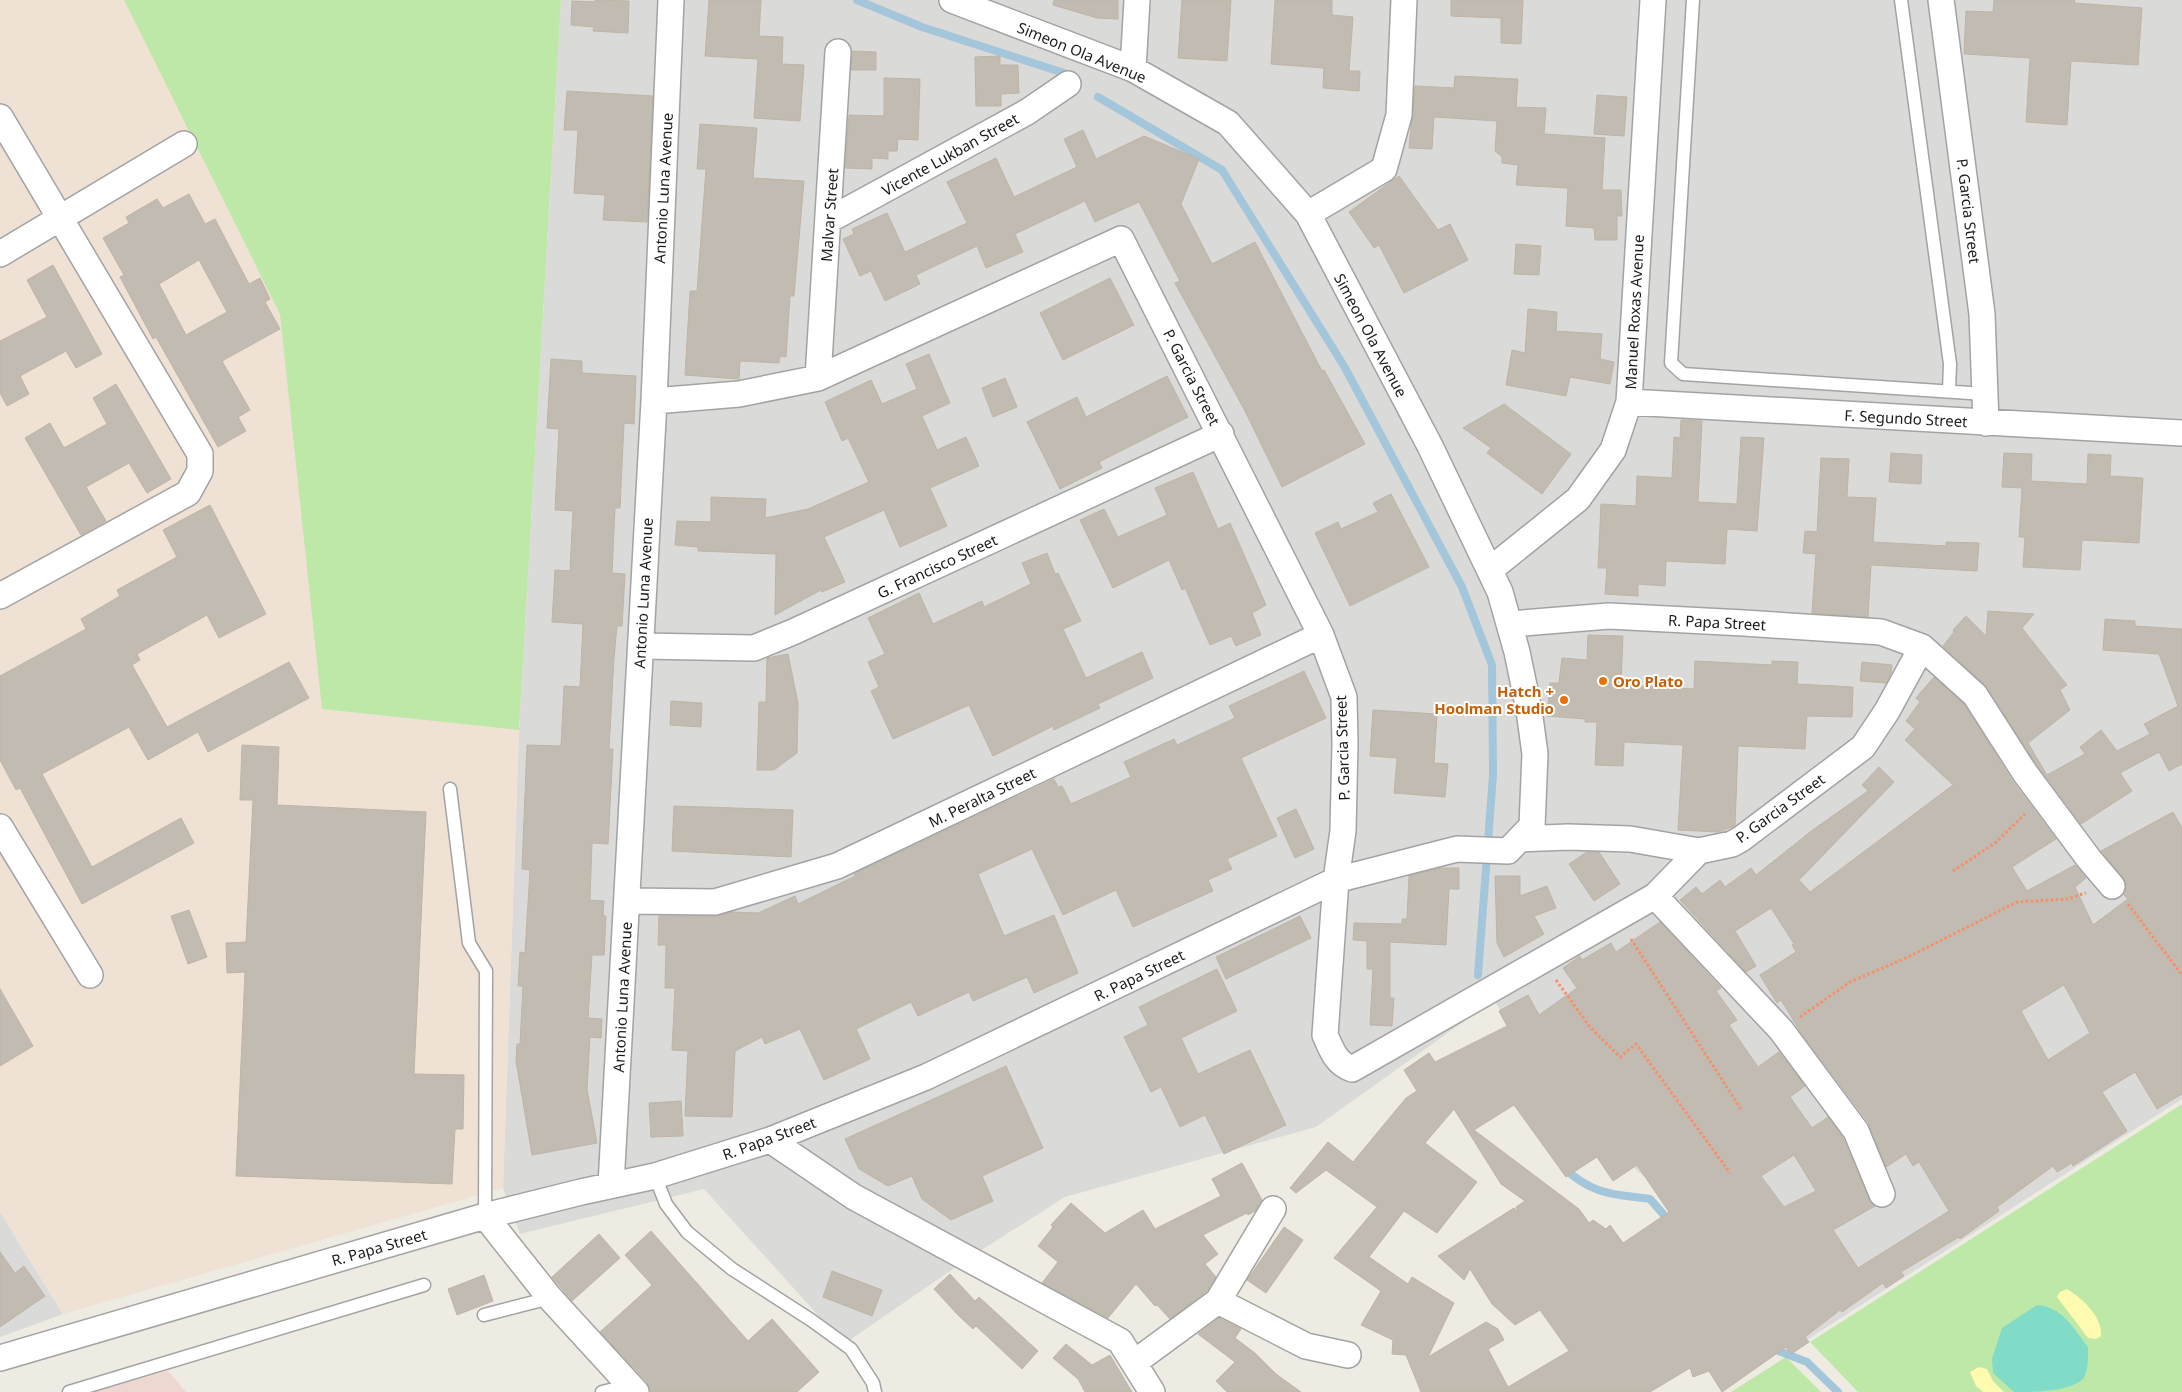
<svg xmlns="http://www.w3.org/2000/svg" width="2182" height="1392" viewBox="0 0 2182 1392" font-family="'Noto Sans',sans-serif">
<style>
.residential{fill:#dadad9}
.commercial{fill:#efd7d1}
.military{fill:#f0e1d5}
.grass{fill:#bee8a8}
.sand{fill:#fefab0}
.pitch{fill:#81dcc7}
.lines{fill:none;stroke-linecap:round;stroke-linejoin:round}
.stream{stroke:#a3c6db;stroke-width:8}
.building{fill:#c2bbb2;stroke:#bfb4a5;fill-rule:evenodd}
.service-casing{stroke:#a3a3a3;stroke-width:15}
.minor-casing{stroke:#a3a3a3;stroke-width:28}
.path{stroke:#f78e6a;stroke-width:3;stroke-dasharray:2.5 2.5;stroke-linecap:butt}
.service{stroke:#fff;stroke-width:12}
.minor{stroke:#fff;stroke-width:25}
.food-dot{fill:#e8710a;stroke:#fff;stroke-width:2}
.labels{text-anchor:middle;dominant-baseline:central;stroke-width:4;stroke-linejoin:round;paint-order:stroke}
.street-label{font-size:15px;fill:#1c1c1c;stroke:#fff}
.food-label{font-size:15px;font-weight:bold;fill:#c56008;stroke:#fff;text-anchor:start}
</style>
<rect width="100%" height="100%" fill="#eeece2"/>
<path class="residential" d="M 561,0 L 2182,0 L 2182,1099 L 1788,1352 L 1651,1183 L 1551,1095 L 1494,1000 L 1316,1127 L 1065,1197 L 969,1258 L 844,1344 L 704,1189 L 520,1234 L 503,1188 L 519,730 Z
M 0,1212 L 63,1314 L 0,1337 Z"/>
<path class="commercial" d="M 168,1371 L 186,1392 L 92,1392 Z"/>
<path class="military" d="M 0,0 L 561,0 L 519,730 L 503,1188 L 63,1314 L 0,1212 Z"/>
<path class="grass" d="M 124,0 L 561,0 L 519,730 L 322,709 L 280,314 Z
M 2182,1104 L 2182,1392 L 1858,1392 L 1810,1342 Z
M 1786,1357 L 1821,1392 L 1731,1392 Z"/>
<path class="sand" d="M 2067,1289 C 2082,1298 2103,1317 2101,1336 L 2096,1339 L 2088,1338 L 2057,1297 L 2060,1292 Z
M 1979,1367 L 1987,1369 L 1993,1381 L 2004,1392 L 1983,1392 L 1976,1386 L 1970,1372 Z"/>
<path class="pitch" d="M 2037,1305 C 2063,1307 2073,1328 2088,1347 C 2088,1357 2089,1370 2083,1379 C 2069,1392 2034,1392 2014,1392 L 1993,1373 L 1992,1359 L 2002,1328 Z"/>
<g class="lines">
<path class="stream" d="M 857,0 L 922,27 L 1064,73
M 1098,97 L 1222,170 L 1344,366 L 1462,587 L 1492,665 L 1493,775 L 1478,975
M 1564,1168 C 1593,1195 1613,1194 1650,1199 L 1671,1223
M 1771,1348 L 1807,1362 L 1838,1392"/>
</g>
<path class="building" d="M 595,0 L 629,1 L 628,33 L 593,31 L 594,27 L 571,25 L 572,1 L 595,2 Z
M 709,0 L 761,0 L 759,36 L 783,37 L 782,64 L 804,65 L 800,121 L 754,118 L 758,59 L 705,56 Z
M 1054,0 L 1118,0 L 1118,19 L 1097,18 L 1053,5 Z
M 1182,0 L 1231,0 L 1227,61 L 1178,58 Z
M 1275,0 L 1332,0 L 1332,15 L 1353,17 L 1349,71 L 1360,71 L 1359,91 L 1323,88 L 1324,68 L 1271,64 Z
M 1451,0 L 1523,0 L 1521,44 L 1501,43 L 1501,18 L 1451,16 Z
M 1994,0 L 2075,0 L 2074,3 L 2142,8 L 2138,65 L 2071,61 L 2067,125 L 2026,122 L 2030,58 L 1964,54 L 1966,11 L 1993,12 Z
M 852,51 L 876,52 L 876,70 L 851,70 Z
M 1000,56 L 1000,65 L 1018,65 L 1019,93 L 1001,94 L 1001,106 L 976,106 L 975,57 Z
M 1455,76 L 1518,79 L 1516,107 L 1546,108 L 1544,134 L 1605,138 L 1602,190 L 1621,190 L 1622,216 L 1617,216 L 1617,240 L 1595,240 L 1594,228 L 1566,226 L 1568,188 L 1516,185 L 1518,165 L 1502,163 L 1502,157 L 1495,151 L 1497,121 L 1434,117 L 1432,149 L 1409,148 L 1415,86 L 1454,88 Z
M 884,78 L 920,79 L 918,140 L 898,139 L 897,151 L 888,151 L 888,159 L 872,158 L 872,169 L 845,168 L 849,115 L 884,116 Z
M 567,91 L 653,96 L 647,222 L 603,220 L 605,195 L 574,193 L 578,130 L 564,130 Z
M 1597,95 L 1627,97 L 1624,136 L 1594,134 Z
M 700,124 L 757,128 L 753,178 L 804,181 L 794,296 L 790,296 L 786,357 L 780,356 L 779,363 L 740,361 L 739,379 L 685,375 L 690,291 L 697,291 L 706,169 L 697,169 Z
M 1083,130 L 1096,159 L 1144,136 L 1199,159 L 1181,204 L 1212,264 L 1255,242 L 1322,371 L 1324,370 L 1365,444 L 1282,487 L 1244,409 L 1175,283 L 1180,281 L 1139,202 L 1095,222 L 1085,201 L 1015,234 L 1023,252 L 986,268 L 977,246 L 916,275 L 920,284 L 885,301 L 871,271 L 860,276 L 843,239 L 854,234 L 852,229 L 887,213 L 905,252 L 967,223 L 947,182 L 996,158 L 1014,197 L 1077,167 L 1064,139 Z
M 1399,176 L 1438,230 L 1450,224 L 1468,260 L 1404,293 L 1379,245 L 1374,248 L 1349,212 Z
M 189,194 L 205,224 L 215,219 L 249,284 L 260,278 L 270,299 L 265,302 L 280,329 L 222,361 L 250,410 L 238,417 L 246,431 L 218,447 L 156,337 L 153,339 L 120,277 L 124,275 L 103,238 L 129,223 L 126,217 L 157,199 L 163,208 ZM 199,260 L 227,312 L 186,335 L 159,284 Z
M 1516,244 L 1541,246 L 1539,275 L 1514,274 Z
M 53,265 L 102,354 L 76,368 L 66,351 L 20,376 L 29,394 L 7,406 L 0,393 L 0,341 L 47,317 L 27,280 Z
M 1110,278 L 1134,325 L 1063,360 L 1040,313 Z
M 1528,309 L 1557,312 L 1556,331 L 1602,334 L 1600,359 L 1614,362 L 1610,384 L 1570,377 L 1566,396 L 1506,385 L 1512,350 L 1525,353 Z
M 929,354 L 950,403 L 922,416 L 937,450 L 966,437 L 979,466 L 930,488 L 947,526 L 900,547 L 884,510 L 824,537 L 845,582 L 822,592 L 821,590 L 775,615 L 776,554 L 698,551 L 698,547 L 675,545 L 677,521 L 711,522 L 711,497 L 766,499 L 765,518 L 808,509 L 869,482 L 848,438 L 842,441 L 825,402 L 871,380 L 882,404 L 917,389 L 906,364 Z
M 551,359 L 582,361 L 582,373 L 636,376 L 634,424 L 624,423 L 620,508 L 615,508 L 612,573 L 625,574 L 622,626 L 617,626 L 614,658 L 609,749 L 613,749 L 608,844 L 592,843 L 590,900 L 604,901 L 603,916 L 606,916 L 604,955 L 592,955 L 588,1018 L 602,1019 L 601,1038 L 590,1037 L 587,1089 L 597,1143 L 532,1155 L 516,1061 L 517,1044 L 520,1044 L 523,986 L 518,986 L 520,952 L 525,953 L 530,870 L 522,869 L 527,745 L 561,746 L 564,686 L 580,687 L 583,624 L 552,622 L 555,570 L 570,571 L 573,511 L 555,510 L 559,429 L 547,428 Z
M 1167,376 L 1188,417 L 1099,462 L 1102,468 L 1060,489 L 1027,422 L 1077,397 L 1086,417 Z
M 1005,378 L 1017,407 L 993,417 L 982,388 Z
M 116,384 L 171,479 L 147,493 L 129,463 L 86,487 L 106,521 L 81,535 L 25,438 L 50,423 L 64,448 L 107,424 L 93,398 Z
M 1504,404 L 1571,454 L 1542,494 L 1487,453 L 1491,448 L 1463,428 Z
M 1681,420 L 1702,421 L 1698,502 L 1737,504 L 1741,437 L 1764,438 L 1757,531 L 1727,529 L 1725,564 L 1666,561 L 1665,586 L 1638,584 L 1638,596 L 1605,594 L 1607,568 L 1598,568 L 1601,504 L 1636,506 L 1637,476 L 1672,478 L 1674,437 L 1680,438 Z
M 1891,453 L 1922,455 L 1921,484 L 1889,482 Z
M 2004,453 L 2032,454 L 2031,481 L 2087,484 L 2088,454 L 2111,455 L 2110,476 L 2143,478 L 2139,543 L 2082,540 L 2080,570 L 2023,567 L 2025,537 L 2019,537 L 2022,488 L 2002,487 Z
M 1821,458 L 1849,459 L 1847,497 L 1876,498 L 1873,542 L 1946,546 L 1946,542 L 1979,543 L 1977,571 L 1871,565 L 1868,617 L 1812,613 L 1816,554 L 1803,553 L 1805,531 L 1817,532 Z
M 1193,472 L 1218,529 L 1230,523 L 1266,605 L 1252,613 L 1261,635 L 1236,646 L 1231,636 L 1210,645 L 1185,588 L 1182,590 L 1169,560 L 1113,588 L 1080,520 L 1104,509 L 1118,537 L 1167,515 L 1155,488 Z
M 1391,494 L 1429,567 L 1350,606 L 1315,533 L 1338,522 L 1341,529 L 1378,512 L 1373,503 Z
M 210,505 L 266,614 L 219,638 L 207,615 L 137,654 L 140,660 L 132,665 L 167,727 L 289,662 L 309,698 L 208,752 L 198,732 L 148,760 L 129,727 L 42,774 L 92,867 L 181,818 L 194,843 L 82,904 L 20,788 L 16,790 L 0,760 L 0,676 L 86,629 L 81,619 L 120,596 L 117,590 L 177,557 L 163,530 Z
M 1047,553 L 1055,574 L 1058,573 L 1081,621 L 1063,629 L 1086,678 L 1142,652 L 1153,678 L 1098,704 L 1100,708 L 1054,730 L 1053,726 L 993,756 L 969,705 L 893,739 L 871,691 L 879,687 L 868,662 L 885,654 L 868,618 L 919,593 L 933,624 L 982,601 L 984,607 L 1031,584 L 1022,563 Z
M 1988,611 L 2034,614 L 2022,628 L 2067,685 L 2060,690 L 2070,710 L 2028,743 L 2047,775 L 2085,754 L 2080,747 L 2101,730 L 2117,751 L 2150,734 L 2144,724 L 2178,706 L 2159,654 L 2103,650 L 2105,619 L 2135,621 L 2135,626 L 2182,629 L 2182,764 L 2169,771 L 2159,752 L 2120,773 L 2132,791 L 2081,824 L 2037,765 L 1987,687 L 1943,646 L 1954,632 L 1953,630 L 1966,616 L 1986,636 Z
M 1588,635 L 1623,636 L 1621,685 L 1694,689 L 1695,661 L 1772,665 L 1772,661 L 1798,662 L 1797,684 L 1853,687 L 1852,717 L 1807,716 L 1805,749 L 1738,746 L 1735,826 L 1718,832 L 1678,830 L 1683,745 L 1624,742 L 1623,766 L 1595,765 L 1597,722 L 1585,722 L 1585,719 L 1547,716 L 1550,683 L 1559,683 L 1562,658 L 1587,660 Z
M 788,654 L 798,703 L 797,753 L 774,770 L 757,770 L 759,702 L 766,702 L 767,658 Z
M 1862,662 L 1892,665 L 1891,673 L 1886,683 L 1860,681 Z
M 1304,671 L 1326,718 L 1241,758 L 1277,836 L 1227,859 L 1232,869 L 1208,880 L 1213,891 L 1133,927 L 1116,890 L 1063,915 L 1032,849 L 978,874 L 1004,936 L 1054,915 L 1078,973 L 1034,993 L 1027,977 L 973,1001 L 969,992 L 918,1016 L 911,1002 L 856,1029 L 870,1059 L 824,1080 L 800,1029 L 765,1044 L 762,1037 L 735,1051 L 732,1117 L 685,1116 L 688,1051 L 672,1050 L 675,988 L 665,988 L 666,945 L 658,945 L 659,916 L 715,916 L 731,912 L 758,913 L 795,896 L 798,904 L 855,876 L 854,874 L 1054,779 L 1058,787 L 1062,786 L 1071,804 L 1131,777 L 1124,762 L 1174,739 L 1177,745 L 1235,718 L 1229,706 Z
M 1934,677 L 1964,704 L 2013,782 L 2056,839 L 2012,867 L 2027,891 L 2075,865 L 2086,878 L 2075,887 L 2093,925 L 2128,899 L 2123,894 L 2126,884 L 2123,877 L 2101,851 L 2173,812 L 2182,828 L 2182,1094 L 2157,1109 L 2135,1072 L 2102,1092 L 2127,1131 L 2073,1166 L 2072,1163 L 2057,1172 L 2053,1166 L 1997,1207 L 1999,1211 L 1960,1239 L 1959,1237 L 1901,1272 L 1904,1276 L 1886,1288 L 1883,1283 L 1842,1312 L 1840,1310 L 1805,1337 L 1809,1342 L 1791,1354 L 1786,1347 L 1722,1392 L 1709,1371 L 1693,1377 L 1690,1368 L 1650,1392 L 1421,1392 L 1406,1355 L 1392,1354 L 1393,1340 L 1361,1325 L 1381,1291 L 1334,1258 L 1377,1207 L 1326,1170 L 1296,1193 L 1290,1188 L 1328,1142 L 1353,1162 L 1406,1098 L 1417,1091 L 1404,1070 L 1429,1053 L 1435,1062 L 1507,1026 L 1499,1011 L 1528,995 L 1539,1015 L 1577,988 L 1563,968 L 1580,956 L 1582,960 L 1611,943 L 1616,952 L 1660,922 L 1721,988 L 1716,991 L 1737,1020 L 1729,1025 L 1758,1067 L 1779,1052 L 1805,1086 L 1790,1097 L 1812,1128 L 1828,1117 L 1843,1138 L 1869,1199 L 1875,1206 L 1833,1230 L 1858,1268 L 1949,1211 L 1919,1162 L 1913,1166 L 1906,1154 L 1886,1167 L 1868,1122 L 1801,1033 L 1781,1000 L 1777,1003 L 1760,975 L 1796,952 L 1792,945 L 1794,944 L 1771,908 L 1735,931 L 1756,966 L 1746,972 L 1680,900 L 1696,887 L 1702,894 L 1720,880 L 1725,887 L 1751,868 L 1756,875 L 1814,829 L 1868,791 L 1862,785 L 1879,767 L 1894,782 L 1799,880 L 1810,892 L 1953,785 L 1905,740 L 1915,729 L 1906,721 L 1920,702 L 1916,698 ZM 2064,985 L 2090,1033 L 2048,1060 L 2021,1011 ZM 1514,1105 L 1566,1177 L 1597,1157 L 1613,1181 L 1637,1165 L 1669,1212 L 1623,1243 L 1610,1225 L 1606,1229 L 1593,1220 L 1589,1223 L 1579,1209 L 1474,1130 ZM 1454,1109 L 1501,1184 L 1525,1201 L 1516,1207 L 1519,1212 L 1514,1208 L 1438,1256 L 1464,1280 L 1470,1269 L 1492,1304 L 1515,1325 L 1540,1310 L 1569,1351 L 1508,1387 L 1488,1349 L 1504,1340 L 1498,1329 L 1486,1322 L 1428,1357 L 1454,1303 L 1412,1277 L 1408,1284 L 1369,1257 L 1404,1211 L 1437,1233 L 1477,1182 L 1425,1143 ZM 1794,1155 L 1816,1191 L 1784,1207 L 1761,1176 Z
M 671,701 L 702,703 L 701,727 L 670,725 Z
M 1373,710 L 1437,714 L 1434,763 L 1448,764 L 1445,797 L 1394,793 L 1397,758 L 1370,756 Z
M 242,745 L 279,747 L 277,805 L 426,812 L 414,1074 L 464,1075 L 463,1129 L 455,1129 L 452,1184 L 236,1176 L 245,972 L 227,973 L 226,943 L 246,942 L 253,800 L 240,800 Z
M 674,806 L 793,810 L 791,857 L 672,851 Z
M 1296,809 L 1314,849 L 1295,858 L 1277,818 Z
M 1587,852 L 1599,852 L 1620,884 L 1594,901 L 1569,864 Z
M 1441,868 L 1459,868 L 1459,889 L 1449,889 L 1446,945 L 1390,942 L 1390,998 L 1394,998 L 1392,1026 L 1370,1025 L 1373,969 L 1367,969 L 1367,941 L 1353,940 L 1354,923 L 1402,924 L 1402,919 L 1407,919 L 1409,876 Z
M 1495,876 L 1520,876 L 1520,896 L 1547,886 L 1556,908 L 1534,916 L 1544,934 L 1504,957 L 1497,943 Z
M 189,910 L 207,957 L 188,964 L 171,916 Z
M 1300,916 L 1311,938 L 1226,979 L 1216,957 Z
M 1217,969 L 1237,1011 L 1181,1038 L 1198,1074 L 1250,1050 L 1286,1125 L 1224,1154 L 1205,1115 L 1180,1127 L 1161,1087 L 1151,1092 L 1124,1037 L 1148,1025 L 1139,1007 Z
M 0,989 L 33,1046 L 0,1066 Z
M 1006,1066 L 1043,1148 L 982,1176 L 993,1201 L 951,1220 L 922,1199 L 912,1176 L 888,1186 L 859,1169 L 845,1139 Z
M 681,1101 L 683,1136 L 651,1137 L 649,1103 Z
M 1242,1163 L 1262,1200 L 1255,1211 L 1248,1215 L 1247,1213 L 1203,1235 L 1218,1254 L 1205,1264 L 1216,1277 L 1207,1291 L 1170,1319 L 1157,1305 L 1155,1306 L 1136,1284 L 1108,1318 L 1042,1283 L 1058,1262 L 1038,1246 L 1053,1227 L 1051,1225 L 1071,1203 L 1105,1233 L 1143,1210 L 1155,1229 L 1221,1196 L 1212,1179 Z
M 1284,1227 L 1303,1240 L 1266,1293 L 1247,1280 Z
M 651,1231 L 748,1341 L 772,1319 L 819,1372 L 797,1392 L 650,1392 L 647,1382 L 600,1332 L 652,1285 L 625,1255 Z
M 599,1234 L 620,1258 L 572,1301 L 552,1277 Z
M 0,1252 L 15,1273 L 24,1266 L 45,1296 L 0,1327 Z
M 832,1271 L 882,1290 L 872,1316 L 823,1297 Z
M 950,1274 L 975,1301 L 979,1297 L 1038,1351 L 1022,1369 L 976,1326 L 973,1329 L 958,1315 L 934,1289 Z
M 484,1275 L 493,1301 L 457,1315 L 448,1289 Z
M 1219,1318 L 1241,1329 L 1235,1338 L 1255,1353 L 1276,1374 L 1301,1392 L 1227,1392 L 1216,1381 L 1235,1362 L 1198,1334 Z
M 1066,1344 L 1092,1365 L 1110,1355 L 1132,1392 L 1085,1392 L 1078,1379 L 1053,1358 Z"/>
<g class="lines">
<g class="service-casing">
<path id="service" d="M 1693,0 L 1671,363 L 1683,374 L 1985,394
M 1901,0 L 1950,364 L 1949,391
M 450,789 L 469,943 L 486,971 L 485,1216
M 655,1176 L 666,1204 L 687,1232 L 732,1269 L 811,1320 L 851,1349 L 873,1383 L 875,1392
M 484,1315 L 550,1298
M 69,1392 L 424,1285
M 602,1392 L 630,1385"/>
</g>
<g class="minor-casing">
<path id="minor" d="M 1941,0 L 1982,314 L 1986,423
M 1133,69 L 1137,0
M 0,117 L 200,454 L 200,471 L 188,493 L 0,596
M 1308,214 L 1384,169 L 1399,115 L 1404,0
M 829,220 L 1027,112 L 1068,84
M 0,254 L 184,144
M 818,378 L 838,52
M 654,401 L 739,394 L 818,378 L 1121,239 L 1321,635 L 1344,697 L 1345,744 L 1343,831 L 1336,880 L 1325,1035 C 1332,1051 1336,1063 1352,1069 L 1655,896 L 1699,851 L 1732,844 L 1741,839 L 1863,747 L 1887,711 L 1922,647
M 1629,402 L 2182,433
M 1491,569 L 1578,499 L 1613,450 L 1629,402 L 1653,0
M 1510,624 L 1609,616 L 1744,623 L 1881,632 L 1922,647 L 1975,695 L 2025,773 L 2089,859 L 2112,886
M 641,646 L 754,648 L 793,632 L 1221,434
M 0,827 L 90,975
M 1520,839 L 1568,837 L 1630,839 L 1699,851
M 1655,896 L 1781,1030 L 1856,1131 L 1882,1194
M 628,901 L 715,902 L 837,866 L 1321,635
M 770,1140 L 854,1197 L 1120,1341 L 1152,1392
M 611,1185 L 654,401 L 671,0
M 485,1216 L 550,1298 L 636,1392
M 1218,1301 L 1273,1209
M 0,1358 L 485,1216 L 581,1192 L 655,1176 L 770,1140 L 926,1077 L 1336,880 L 1457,849 L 1508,851 L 1532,826 L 1535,754 L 1529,710 L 1517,652 L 1500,592 L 1430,446 L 1308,214 L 1228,123 L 1133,69 L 952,0
M 1135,1362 L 1218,1301 L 1306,1346 L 1348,1355"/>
</g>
<path class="path" d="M 1953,871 L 1995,843 L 2025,814
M 2128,904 L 2182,975
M 1631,939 L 1741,1109
M 1556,980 L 1590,1027 L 1620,1057 L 1636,1044 L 1730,1173
M 1800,1017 L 1850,982 L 1908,957 L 2017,902 L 2067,899 L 2086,893"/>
<use href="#service" class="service"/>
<use href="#minor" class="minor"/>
</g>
<g class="food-dot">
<circle cx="1603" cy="681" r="5"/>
<circle cx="1564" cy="700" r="5"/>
</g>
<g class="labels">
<g class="street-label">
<text transform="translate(1082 52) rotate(22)">Simeon Ola Avenue</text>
<text transform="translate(950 154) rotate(-29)">Vicente Lukban Street</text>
<text transform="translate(663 188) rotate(-87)">Antonio Luna Avenue</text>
<text transform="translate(1969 211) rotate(83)">P. Garcia Street</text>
<text transform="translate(829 215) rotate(-86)">Malvar Street</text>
<text transform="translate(1634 312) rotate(-87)">Manuel Roxas Avenue</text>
<text transform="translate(1371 335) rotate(62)">Simeon Ola Avenue</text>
<text transform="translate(1192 377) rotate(63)">P. Garcia Street</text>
<text transform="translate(1906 418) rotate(3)">F. Segundo Street</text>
<text transform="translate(937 566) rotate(-25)">G. Francisco Street</text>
<text transform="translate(643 593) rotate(-87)">Antonio Luna Avenue</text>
<text transform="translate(1717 622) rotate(3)">R. Papa Street</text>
<text transform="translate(1342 748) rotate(-92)">P. Garcia Street</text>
<text transform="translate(982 797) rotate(-26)">M. Peralta Street</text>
<text transform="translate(1780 808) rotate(-36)">P. Garcia Street</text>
<text transform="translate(1139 975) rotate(-26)">R. Papa Street</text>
<text transform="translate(622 997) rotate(-87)">Antonio Luna Avenue</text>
<text transform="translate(769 1138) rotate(-20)">R. Papa Street</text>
<text transform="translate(379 1247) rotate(-16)">R. Papa Street</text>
</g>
<g class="food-label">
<text x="1613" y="681">Oro Plato</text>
<text x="1554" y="691" text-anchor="end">Hatch +<tspan x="1554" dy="17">Hoolman Studio</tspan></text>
</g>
</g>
</svg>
